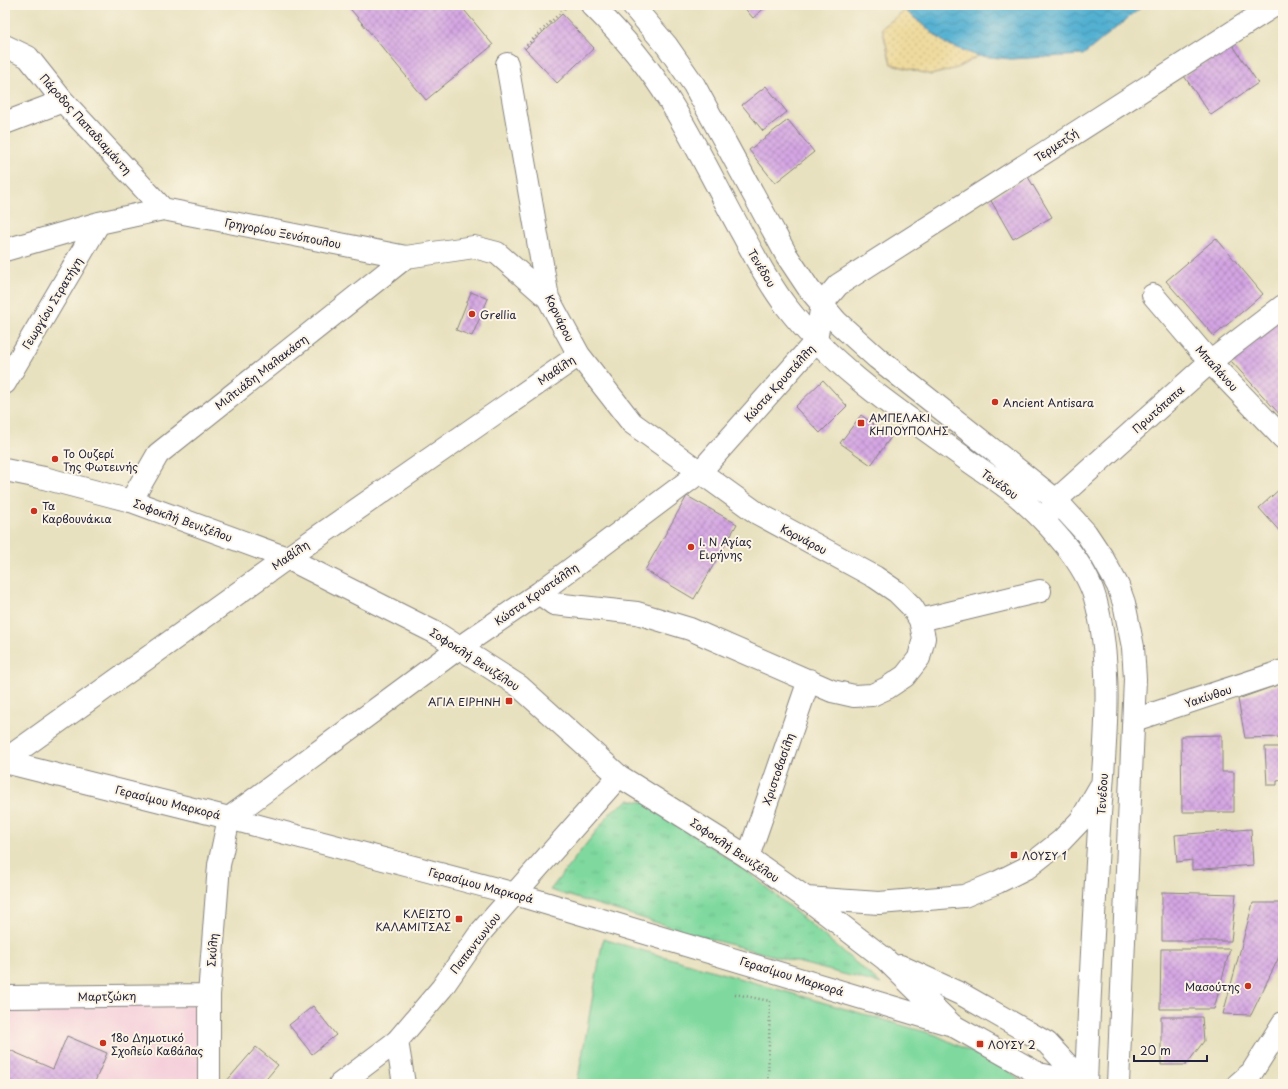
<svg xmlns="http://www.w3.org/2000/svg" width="1288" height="1089" viewBox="0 0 1288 1089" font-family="'Playpen Sans',sans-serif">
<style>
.built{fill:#f5cfdb}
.grass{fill:url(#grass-tufts);stroke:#507e6d}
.sand{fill:url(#sand-dots);stroke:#887e6c}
.garden{fill:#7fd99f;stroke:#507e6d}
.water{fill:url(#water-waves);stroke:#3a6986}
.building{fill:url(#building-cross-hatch)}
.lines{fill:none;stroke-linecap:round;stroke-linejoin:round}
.street-casing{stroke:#85827d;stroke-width:24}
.secondary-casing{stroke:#85827d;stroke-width:24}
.path{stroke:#85827d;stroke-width:2.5;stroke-dasharray:1 3;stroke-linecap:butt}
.street{stroke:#fff;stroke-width:22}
.secondary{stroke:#fff;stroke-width:22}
.poi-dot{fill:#c8321e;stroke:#fcf5e5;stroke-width:1.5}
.labels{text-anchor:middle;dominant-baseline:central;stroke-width:4;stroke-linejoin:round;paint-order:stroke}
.street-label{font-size:11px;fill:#22223b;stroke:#fcf5e5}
.poi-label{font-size:11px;fill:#22223b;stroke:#fcf5e5;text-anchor:start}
</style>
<defs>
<pattern id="grass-tufts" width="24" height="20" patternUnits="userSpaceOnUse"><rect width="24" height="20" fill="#7fd99f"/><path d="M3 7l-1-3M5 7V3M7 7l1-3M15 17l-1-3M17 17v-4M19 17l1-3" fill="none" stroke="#6dba8a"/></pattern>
<pattern id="sand-dots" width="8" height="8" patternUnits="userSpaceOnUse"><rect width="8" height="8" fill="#eeda9e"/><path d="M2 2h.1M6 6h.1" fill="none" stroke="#ccbb89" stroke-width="1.8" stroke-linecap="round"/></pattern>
<pattern id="water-waves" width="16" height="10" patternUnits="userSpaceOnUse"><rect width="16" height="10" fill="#53b0d1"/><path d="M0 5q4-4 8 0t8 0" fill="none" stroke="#448fab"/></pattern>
<pattern id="building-cross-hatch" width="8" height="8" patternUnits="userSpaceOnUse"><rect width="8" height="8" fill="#d4a5e3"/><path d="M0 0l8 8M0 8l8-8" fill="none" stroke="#ac86b9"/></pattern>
</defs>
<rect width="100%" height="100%" fill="#fcf5e5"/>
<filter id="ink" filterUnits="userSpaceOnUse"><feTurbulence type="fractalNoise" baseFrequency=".025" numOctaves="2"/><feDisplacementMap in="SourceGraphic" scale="8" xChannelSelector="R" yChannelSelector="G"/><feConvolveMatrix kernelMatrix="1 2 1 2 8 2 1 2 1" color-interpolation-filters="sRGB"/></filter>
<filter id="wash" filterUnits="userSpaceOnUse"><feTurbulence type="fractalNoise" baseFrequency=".012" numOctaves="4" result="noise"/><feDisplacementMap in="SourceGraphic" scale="16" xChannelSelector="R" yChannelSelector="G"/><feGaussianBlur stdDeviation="0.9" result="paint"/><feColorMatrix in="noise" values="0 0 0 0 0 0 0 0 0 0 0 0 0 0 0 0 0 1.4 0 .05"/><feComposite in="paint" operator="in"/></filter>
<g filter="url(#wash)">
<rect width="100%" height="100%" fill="#e8e1bf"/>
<path class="built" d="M 5,1002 L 202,1003 L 201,1084 L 5,1084 Z"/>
<path class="grass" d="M 629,800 L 649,803 L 753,876 L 881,984 L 717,941 L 550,890 L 612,811 Z"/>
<path class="sand" d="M 905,10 L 946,44 L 978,56 L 957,68 L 931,75 L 891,64 L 882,28 Z"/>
<path class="garden" d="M 603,939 L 936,1035 L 1007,1069 L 1024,1084 L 577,1084 Z"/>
<path class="water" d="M 899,5 L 1144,5 L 1083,55 L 1011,59 L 978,56 L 946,44 Z"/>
<g id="blocks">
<path class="building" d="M 347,5 L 460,5 L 493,45 L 426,100 Z
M 742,5 L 768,5 L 753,18 Z
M 562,14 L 594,48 L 557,83 L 525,49 Z
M 1232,44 L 1258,83 L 1211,115 L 1184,76 Z
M 766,86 L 787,112 L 763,131 L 742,105 Z
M 788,120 L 814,152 L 775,183 L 749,150 Z
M 1028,177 L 1052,217 L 1013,239 L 990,199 Z
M 1216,238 L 1263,294 L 1214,336 L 1166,281 Z
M 471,292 L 488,299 L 472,336 L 456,330 Z
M 1278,319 L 1283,325 L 1283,418 L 1231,361 Z
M 823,380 L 847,406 L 820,433 L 795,407 Z
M 861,415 L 891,437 L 871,465 L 840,443 Z
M 1283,486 L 1283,535 L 1259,508 Z
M 687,496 L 737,524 L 694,599 L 645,570 Z
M 1283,683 L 1283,737 L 1245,738 L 1238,699 Z
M 1222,735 L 1222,772 L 1234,772 L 1234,812 L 1182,812 L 1181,736 Z
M 1265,747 L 1283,747 L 1283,780 L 1277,781 L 1277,785 L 1267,785 Z
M 1251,829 L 1253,865 L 1192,870 L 1192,860 L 1177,862 L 1175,835 Z
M 1162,892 L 1236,894 L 1231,941 L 1162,941 Z
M 1253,903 L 1283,903 L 1283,943 L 1278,959 L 1251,1015 L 1223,1014 Z
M 1161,949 L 1230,949 L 1214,1009 L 1160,1009 Z
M 313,1006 L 336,1035 L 312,1054 L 289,1025 Z
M 1161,1017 L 1202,1017 L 1204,1041 L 1186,1065 L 1161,1065 Z
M 67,1036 L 107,1053 L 94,1084 L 5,1084 L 5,1048 L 53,1069 Z
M 256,1047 L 278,1065 L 262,1084 L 225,1083 Z"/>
</g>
</g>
<g filter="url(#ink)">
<use href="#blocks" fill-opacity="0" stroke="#85827d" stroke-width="1"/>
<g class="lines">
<g class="street-casing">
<path id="street" d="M 5,46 L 28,57 L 63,101 L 163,209
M 507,64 L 548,298 L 579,355 L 632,423 L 757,513 L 875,577 L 897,592 L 912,607 L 920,620 L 924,638 L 919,658 L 905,676 L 887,688 L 872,695 L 854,696 L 832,691 L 690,629 L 637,613 L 554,604 L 539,593
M 5,123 L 63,101
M 5,250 L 99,223 L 163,209 L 406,257 L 474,247 L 497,253 L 548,298
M 1153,295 L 1210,362 L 1283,438
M 5,383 L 99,223
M 131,501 L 158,454 L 406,257
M 1045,522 L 1056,500 L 1210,362 L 1283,306
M 920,620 L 1040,591
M 1134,720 L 1283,671
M 5,760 L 287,558 L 579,355
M 5,762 L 229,818 L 515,894
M 748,857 L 809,680
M 5,997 L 209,995
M 397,1041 L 404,1084
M 209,1084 L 209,995 L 219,865 L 229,818 L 460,647 L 539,593 L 700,472 L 816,341 L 822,304 L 838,285 L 1275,5
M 1238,1084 L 1252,1072 L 1283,1023"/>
</g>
<g class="secondary-casing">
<path id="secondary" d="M 592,5 C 620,33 648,65 669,100 C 696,143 718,190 743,235 C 756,259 769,284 786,306 C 834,369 902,413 966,459 C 985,473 1006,485 1023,501 C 1050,525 1085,563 1095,598 C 1115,670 1104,754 1099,828 C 1094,913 1089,998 1086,1084
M 632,5 L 667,46 L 694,85 L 787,256 L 809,289 L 837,322 L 877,358 L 1056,500 L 1086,533 L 1102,557 L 1118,586 L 1124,603 L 1133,647 L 1135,679 L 1118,1084
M 5,470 L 44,478 L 131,501 L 287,558 L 438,634 L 519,686 L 619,776 L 748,857 L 806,898 L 885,959 L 952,1025 L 1039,1074 L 1085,1084
M 515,894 L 949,1024
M 806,898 L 879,903 L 964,896 L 998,882 L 1028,867 L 1061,841 L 1081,820 L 1100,787
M 900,966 L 963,995 L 1047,1043 L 1085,1084
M 340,1084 L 397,1041 L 442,988 L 480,933 L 619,776"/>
</g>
<path class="path" d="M 524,48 L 568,5
M 735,994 L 770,1001 L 768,1084"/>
<use href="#street" class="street"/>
<use href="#secondary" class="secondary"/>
</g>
</g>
<g class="poi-dot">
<circle cx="472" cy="314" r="4"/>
<circle cx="995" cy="402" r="4"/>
<rect x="857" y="419" width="8" height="8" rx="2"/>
<circle cx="55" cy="459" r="4"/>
<circle cx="34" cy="511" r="4"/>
<circle cx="691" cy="547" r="4"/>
<rect x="505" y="697" width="8" height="8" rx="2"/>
<rect x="1010" y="851" width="8" height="8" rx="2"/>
<rect x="455" y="915" width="8" height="8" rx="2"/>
<circle cx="1248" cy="986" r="4"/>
<circle cx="103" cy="1043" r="4"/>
<rect x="976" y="1040" width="8" height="8" rx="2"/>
</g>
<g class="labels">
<g class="street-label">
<text transform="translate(86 124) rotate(48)">Πάροδος Παπαδιαμάντη</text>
<text transform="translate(1056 145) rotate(-33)">Τερμετζή</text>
<text transform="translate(283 233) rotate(11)">Γρηγορίου Ξενόπουλου</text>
<text transform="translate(762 268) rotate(59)">Τενέδου</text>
<text transform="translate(52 303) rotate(-59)">Γεωργίου Στρατήγη</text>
<text transform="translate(560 318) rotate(64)">Κορνάρου</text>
<text transform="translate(1217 368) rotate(48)">Μπαλάνου</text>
<text transform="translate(556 370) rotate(-35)">Μαβίλη</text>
<text transform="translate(261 372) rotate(-38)">Μιλτιάδη Μαλακάση</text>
<text transform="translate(779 383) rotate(-48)">Κώστα Κρυστάλλη</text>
<text transform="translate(1158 409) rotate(-42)">Πρωτόπαπα</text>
<text transform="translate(1000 484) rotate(36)">Τενέδου</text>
<text transform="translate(183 520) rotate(20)">Σοφοκλή Βενιζέλου</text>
<text transform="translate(804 539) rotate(28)">Κορνάρου</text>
<text transform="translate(290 555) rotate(-35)">Μαβίλη</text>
<text transform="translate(536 594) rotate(-35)">Κώστα Κρυστάλλη</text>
<text transform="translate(475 659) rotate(33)">Σοφοκλή Βενιζέλου</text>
<text transform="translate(1208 696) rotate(-18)">Υακίνθου</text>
<text transform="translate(778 769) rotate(-71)">Χριστοβασίλη</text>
<text transform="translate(1102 794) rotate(-86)">Τενέδου</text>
<text transform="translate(168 802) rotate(14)">Γερασίμου Μαρκορά</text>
<text transform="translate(735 850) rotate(34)">Σοφοκλή Βενιζέλου</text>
<text transform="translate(481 885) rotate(15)">Γερασίμου Μαρκορά</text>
<text transform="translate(475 943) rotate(-52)">Παπαντωνίου</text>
<text transform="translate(212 950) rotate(-86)">Σκύλη</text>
<text transform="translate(792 976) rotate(17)">Γερασίμου Μαρκορά</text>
<text transform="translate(107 996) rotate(-1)">Μαρτζώκη</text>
</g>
<g class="poi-label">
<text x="480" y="314">Grellia</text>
<text x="1003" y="402">Ancient Antisara</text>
<text x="869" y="417">ΑΜΠΕΛΑΚΙ<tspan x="869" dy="13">ΚΗΠΟΥΠΟΛΗΣ</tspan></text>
<text x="63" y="453">Το Ουζερί<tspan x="63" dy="13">Της Φωτεινής</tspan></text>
<text x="42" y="505">Τα<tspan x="42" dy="13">Καρβουνάκια</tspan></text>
<text x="699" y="541">Ι. Ν Αγίας<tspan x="699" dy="13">Ειρήνης</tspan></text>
<text x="501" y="701" text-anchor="end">ΑΓΙΑ ΕΙΡΗΝΗ</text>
<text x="1022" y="855">ΛΟΥΣΥ 1</text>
<text x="451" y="913" text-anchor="end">ΚΛΕΙΣΤΟ<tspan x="451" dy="13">ΚΑΛΑΜΙΤΣΑΣ</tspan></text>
<text x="1240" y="986" text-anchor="end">Μασούτης</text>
<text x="111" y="1037">18ο Δημοτικό<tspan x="111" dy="13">Σχολείο Καβάλας</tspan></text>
<text x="988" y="1044">ΛΟΥΣΥ 2</text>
</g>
</g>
<rect width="1288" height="1089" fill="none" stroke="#fcf5e5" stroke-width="20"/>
<path d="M1134 1055v6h73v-6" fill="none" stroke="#22223b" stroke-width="2"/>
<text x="1140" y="1055" font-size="12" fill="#22223b" stroke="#fcf5e5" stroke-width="3" paint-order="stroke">20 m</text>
</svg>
